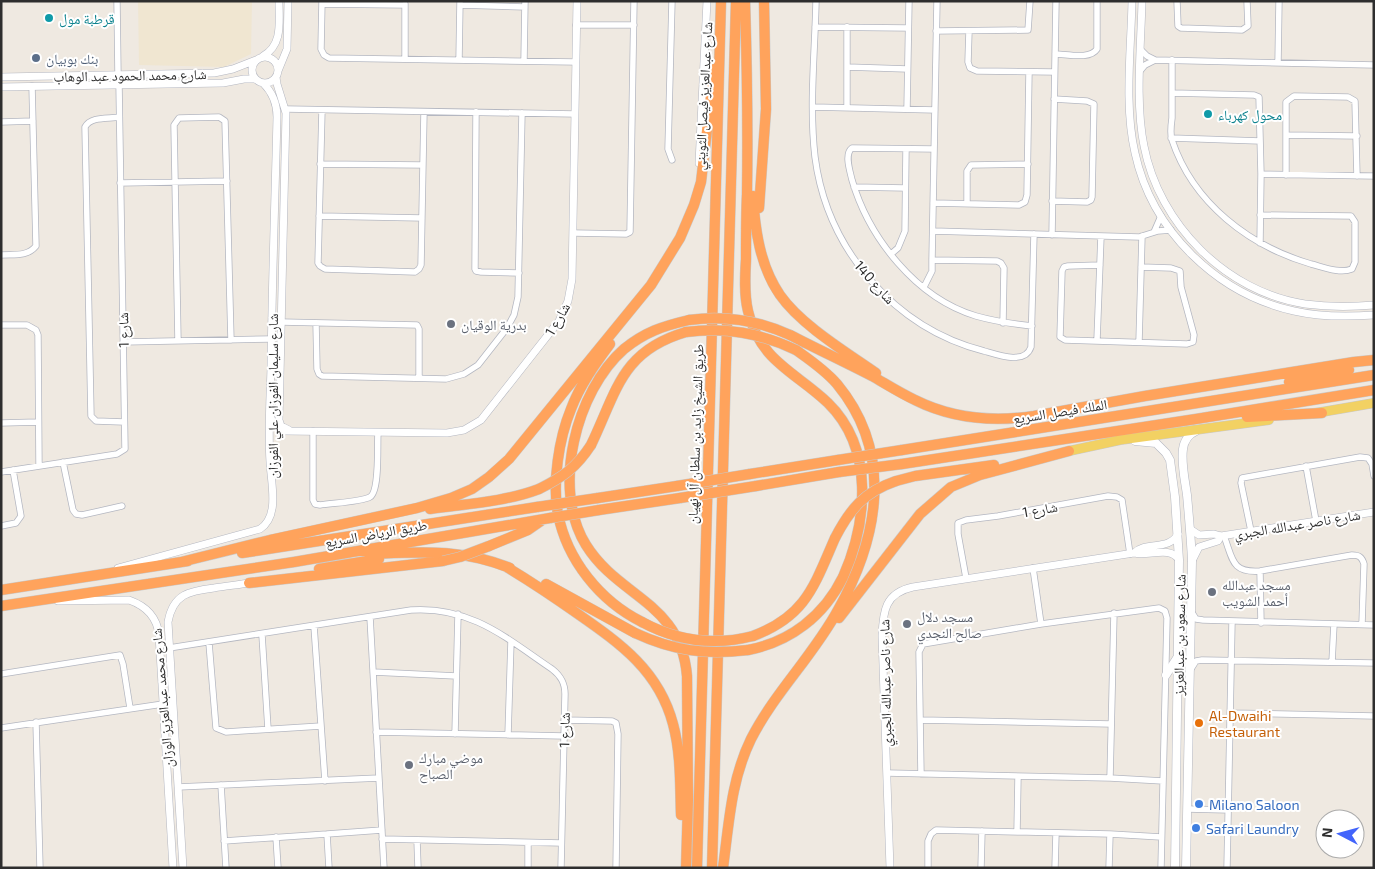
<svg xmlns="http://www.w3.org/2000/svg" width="1375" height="869" viewBox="0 0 1375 869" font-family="'Exo 2','Noto Naskh Arabic',sans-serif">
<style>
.education{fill:#f0e6d1}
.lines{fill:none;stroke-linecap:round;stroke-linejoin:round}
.minor-casing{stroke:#b4b7c1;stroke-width:7}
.tertiary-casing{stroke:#b4b7c1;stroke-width:8}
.secondary-casing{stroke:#b4b7c1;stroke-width:9}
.primary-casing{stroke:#c9c9c9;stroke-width:10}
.motorway-casing{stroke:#c9c9c9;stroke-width:11}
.minor{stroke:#fff;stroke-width:5.5}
.tertiary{stroke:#fff;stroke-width:7}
.secondary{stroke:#fff;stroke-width:8}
.primary{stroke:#f2d163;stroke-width:9}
.motorway{stroke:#ffa35c;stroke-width:10}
.motorway-bridge-casing{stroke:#c9c9c9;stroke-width:11;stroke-linecap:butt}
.motorway-bridge{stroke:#ffa35c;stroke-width:10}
.culture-dot{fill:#0f9aa8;stroke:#fff;stroke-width:2}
.service-dot{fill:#5c6f8a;stroke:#fff;stroke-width:2}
.worship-dot{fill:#6b7280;stroke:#fff;stroke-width:2}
.food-dot{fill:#e8710a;stroke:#fff;stroke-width:2}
.shop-dot{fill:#3f7fe0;stroke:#fff;stroke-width:2}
.labels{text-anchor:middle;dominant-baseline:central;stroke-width:4;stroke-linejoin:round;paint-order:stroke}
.culture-label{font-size:14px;fill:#0d838f;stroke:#fff;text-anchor:start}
.service-label{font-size:14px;fill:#4e5e75;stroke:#fff;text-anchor:start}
.street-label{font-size:14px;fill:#2e2e2e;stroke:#fff}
.worship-label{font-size:14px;fill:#5b616d;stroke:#fff;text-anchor:start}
.food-label{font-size:14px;fill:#c56008;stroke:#fff;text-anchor:start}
.shop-label{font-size:14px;fill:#366cbe;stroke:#fff;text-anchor:start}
</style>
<rect width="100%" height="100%" fill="#efe9e1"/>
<path class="education" d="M 138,1 L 252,1 L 251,54 L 224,67 L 139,65 Z"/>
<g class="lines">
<g class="minor-casing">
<path id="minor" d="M 117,1 L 118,75
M 322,1 L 321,49 L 324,55 L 329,58 L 576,62
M 816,1 C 815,52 809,106 815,157 C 827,249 894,328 984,351 C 998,355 1025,365 1031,347 L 1034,234
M 1177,1 L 1178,26 L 1181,28 L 1242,30 L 1248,26 L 1247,1
M 322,4 L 405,5
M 460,5 L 525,7
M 576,25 L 634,25
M 815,27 L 908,28
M 847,27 L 847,107
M 936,31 L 1028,30 L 1030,1
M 969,31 L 968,62 L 970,68 L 977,71 L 1054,72
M 1141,50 L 1147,56 L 1155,60
M 1055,54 C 1067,54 1090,60 1097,49 L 1097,1
M 405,59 L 405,4
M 459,60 L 460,1
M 1172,60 C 1172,79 1172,99 1172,118 C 1171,125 1170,134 1172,140 C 1193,203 1249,246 1311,264 C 1323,267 1340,274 1352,269 L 1355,262 L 1355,222 L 1351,216 L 1260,215
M 524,61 L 525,1
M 1278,63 L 1279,1
M 847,67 L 907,69
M 1140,71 L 1145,65 L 1155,60 L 1374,65
M 1172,93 L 1254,95 L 1259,97 L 1261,174 L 1260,243
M 813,107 L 935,110
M 286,109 L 575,114
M 907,109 L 909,1
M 322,110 L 318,263 L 320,266 L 325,269 L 415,272 L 419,269 L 421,265 L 424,112
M 476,112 L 475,269 L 476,271 L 481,272 L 519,273
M 119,117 C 108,119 91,116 85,127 L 91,416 L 96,421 L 124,422
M 1,122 L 33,121
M 1286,135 L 1357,136
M 1171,138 L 1260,141
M 934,149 L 852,148 C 844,154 850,171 852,180 C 869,238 916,298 976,316 C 994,321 1013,324 1032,326
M 672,160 L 668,149 L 672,1
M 320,164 L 423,165
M 1261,174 L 1374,176
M 1286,175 L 1286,102 L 1294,96 L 1348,97 L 1355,101 L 1357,176
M 120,183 L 227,181
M 854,187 L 905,188
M 1052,201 L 1087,202 L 1091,200 L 1092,197 L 1094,104 L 1087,101 L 1054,99
M 933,203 L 1019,205 L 1025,202 L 1027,195 L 1029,72
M 967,204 L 967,171 L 971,165 L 1028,164
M 319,216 L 422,218
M 933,231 L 1139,237 L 1158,231 L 1171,230
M 1154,232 L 1161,216
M 573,233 L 626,234 L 630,232 L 634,1
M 1052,235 L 1056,1
M 891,254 L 898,248 L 905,231 L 906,149
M 1,255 C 14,254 27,257 36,246 L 32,86
M 932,260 L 997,261 L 1001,263 L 1004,268 L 1003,323
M 1100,265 L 1068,266 L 1064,267 L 1062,271 L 1060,337 L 1065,340 L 1187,344 L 1193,342 L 1194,335 L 1181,287 L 1180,271 L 1171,268 L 1141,267
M 924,287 L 932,271 L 932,260 L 937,1
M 281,322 L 417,325 L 419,329 L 419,378
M 316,323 L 317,369 L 319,374 L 322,376 L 446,379 L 464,374 L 478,365 L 507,328 L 514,315 L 518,297 L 522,113
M 1,325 L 27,325 L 36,330 L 38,335 L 39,465
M 1097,340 L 1101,236
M 178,341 L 174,125 L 179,118 L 219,117 L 225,121 L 231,340
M 123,342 L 271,339
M 1139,342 L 1142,236
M 1,423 L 38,422
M 313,431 L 313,500 L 315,504 L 320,505 C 332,503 361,502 370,497 C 380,491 377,444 378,433
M 63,462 L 73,510 L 76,514 L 82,515 L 122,506
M 1306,466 L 1316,521
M 1,472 L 117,454 L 125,449 L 119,84
M 1,526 L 16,523 L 21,516 L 13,470
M 1251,531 L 1241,483 L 1242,478 L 1360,457 L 1368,458 L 1372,464 L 1374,476
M 1224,536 C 1233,559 1231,573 1260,571 L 1352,555 C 1359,555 1362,557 1364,564 L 1362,624
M 1033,568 L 1041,624
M 1260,571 L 1261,623
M 966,578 L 958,534 L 958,523 L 966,520 L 998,516 L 1108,496 L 1117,497 L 1122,500 L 1130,554
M 1191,611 L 1196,619 L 1203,620 L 1374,625
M 370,617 L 384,868
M 314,626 L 325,781
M 262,635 L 268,729
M 209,643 L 216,728 L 226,732 L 321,726
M 169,648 L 411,610 C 471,606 506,638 552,669 C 561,676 565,683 565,694 L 561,868
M 1332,662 L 1334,624
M 1191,669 L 1196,661 L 1202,660 L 1374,663
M 373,672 L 456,676
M 1,674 L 120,655 L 123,664 L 130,708
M 1230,713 L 1374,716
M 564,720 L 612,721 L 616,723 L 618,734 L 616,868
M 921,720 L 1111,724
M 36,722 L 40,868
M 1,728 L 163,704
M 376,732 L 564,736
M 455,734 L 458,614
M 508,735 L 511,641
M 887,773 L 1110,778 L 1163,781
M 921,774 L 919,652 L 923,644 L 1041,624 L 1159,608 L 1165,611 L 1167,618 L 1161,868
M 1110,778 L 1114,613
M 221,785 L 226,868
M 178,787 L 379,778
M 1187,809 L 1228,810
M 1017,832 L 1018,777
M 327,834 L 382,830
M 276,837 L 278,868
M 382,839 L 561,843
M 417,840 L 418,868
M 224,841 L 327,834 L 329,868
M 528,843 L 528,868
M 928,868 L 928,841 L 931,834 L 936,830 L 1110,834 L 1161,837
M 981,868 L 982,831
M 1055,868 L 1056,833
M 1109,868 L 1110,834
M 1227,868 L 1232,622"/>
</g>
<g class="tertiary-casing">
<path id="tertiary" d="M 1132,1 C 1131,50 1124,106 1135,153 C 1152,231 1217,294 1294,311 C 1320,317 1347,317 1374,315
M 1142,1 C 1141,46 1135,102 1144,146 C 1159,224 1226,292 1305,304 C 1328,307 1351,307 1374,305
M 263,56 C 283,45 279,22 279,1
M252 70a13 13 0 1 1 26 0a13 13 0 1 1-26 0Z
M 278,71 L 287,49 L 288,1
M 1,77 L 214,73 L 233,69 L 256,60
M 276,77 L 277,84 L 286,113 L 279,420 L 281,426 L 289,430
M 1,87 L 223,83 L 244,79 L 255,79
M 699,163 L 707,1
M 270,415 L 274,426 L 284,431 L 447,433 L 464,430 L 481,420 L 559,321 L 568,301 L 572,279 L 577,1
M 1190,529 L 1199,535 L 1214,534 L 1221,536 L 1374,512
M 1134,553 C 1146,541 1169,551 1178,534
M 1192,561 L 1199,547 L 1218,541 L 1221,536
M 118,568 L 260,529 C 280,516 271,484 270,462 C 268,431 270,399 271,368 C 272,284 275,201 277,117 C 277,104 273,93 263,83
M 58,601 L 129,600 C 146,606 157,617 159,635 L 173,868
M 183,868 L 168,622 C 173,594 189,591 214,588 C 225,586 237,585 249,583
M 890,868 L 882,636 C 883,611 885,593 913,587 L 1134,553 C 1148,557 1170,545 1179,560"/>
</g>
<g class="secondary-casing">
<path id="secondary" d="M 1135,441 L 1156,443 L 1166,453 L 1170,460 L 1175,497 L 1179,560 L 1175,868
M 1166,675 L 1177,658
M 1186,868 L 1192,561 C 1191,539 1189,517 1187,495 C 1185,480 1181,464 1183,449 C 1184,441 1189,434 1196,431"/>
</g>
<g class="primary-casing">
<path id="primary" d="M 1316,413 L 1374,403
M 1069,451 L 1120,440 L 1269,420"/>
</g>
<g class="motorway-casing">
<path id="motorway" d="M 745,1 C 747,66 748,130 747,194 C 746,216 746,237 746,259 C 745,276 744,295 748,311 C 760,362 796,372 828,403 C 875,449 867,523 843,577 C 824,616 790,642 748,650
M 753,196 C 755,230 760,266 780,295 C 801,325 846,352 876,373
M 759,208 L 766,109 L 764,1
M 790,335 C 817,349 845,362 872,376 C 886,384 900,393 915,400 C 953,419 993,422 1034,416 L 1145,396 L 1354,362 L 1374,360
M 610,344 C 595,364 580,385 571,409 C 559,438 552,483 558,514 C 567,560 600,601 642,622
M 1289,382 L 1349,370
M 1247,417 L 1322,413
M 591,445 C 617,391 621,351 686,332
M 902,450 L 1374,375
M 902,464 L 1196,419 L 1374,390
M 750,474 L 838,460
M 896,481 L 915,476 L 994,465
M 756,486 L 839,472
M 598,498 L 677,486
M 430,509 C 465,504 505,502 539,489
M 599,510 L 680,498
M 489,546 L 528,530 L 541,521
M 242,553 L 537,507
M 369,554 C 420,552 461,548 510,568
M 181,562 L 270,540 L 417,508 L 451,498 L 472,489 L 489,477 L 509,459 L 651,285 L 680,238 L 694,205 L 701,182 L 714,69
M 505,566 C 530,581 554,597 578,614 C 621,644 659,671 673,724 C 681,753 680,785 681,815
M 319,569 L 379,559
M 249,583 L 443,561
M 546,584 L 635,633
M 1,590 L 188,561
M 1,606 L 294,562 L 550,518
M 839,618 L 920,514 L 951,487 L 980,475 L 1069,451
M 753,636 C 806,616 814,586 835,538
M 686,868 L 688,800 L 687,676 C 681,602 619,598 586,545 C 551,489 576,391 624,349 C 645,332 663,326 689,320
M 697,868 L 721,1
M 712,868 L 736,1
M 723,868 C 729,823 731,780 751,739 C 775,692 813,656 838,610 C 879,537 894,453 837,384 C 825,370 810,360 796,350"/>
</g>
<use href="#minor" class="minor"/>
<use href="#tertiary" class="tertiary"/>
<use href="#secondary" class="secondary"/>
<use href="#primary" class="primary"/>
<use href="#motorway" class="motorway"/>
<g class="motorway-bridge-casing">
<path id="motorway-bridge" d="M 689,320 C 725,315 757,320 790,335
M 686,332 C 726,327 760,333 796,350
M 838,460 L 902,450
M 839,472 L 902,464
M 677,486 L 750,474
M 539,489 C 563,477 576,468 591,445
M 680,498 L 756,486
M 537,507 L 598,498
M 550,518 L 599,510
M 835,538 C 850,509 864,492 896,481
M 443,561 L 460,557 L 489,546
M 642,622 C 677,641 714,646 753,636
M 635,633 C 674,651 705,655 748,650"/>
</g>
<use href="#motorway-bridge" class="motorway-bridge"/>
</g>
<g class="culture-dot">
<circle cx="49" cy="18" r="5"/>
<circle cx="1208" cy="114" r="5"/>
</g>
<circle class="service-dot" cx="36" cy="58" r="5"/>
<g class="worship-dot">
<circle cx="451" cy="324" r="5"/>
<circle cx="1212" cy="592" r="5"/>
<circle cx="907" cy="624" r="5"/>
<circle cx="409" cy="765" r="5"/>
</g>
<circle class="food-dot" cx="1199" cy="723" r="5"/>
<g class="shop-dot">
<circle cx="1199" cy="804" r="5"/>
<circle cx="1196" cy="828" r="5"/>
</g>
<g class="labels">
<g class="culture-label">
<text x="59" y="18">قرطبة مول</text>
<text x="1218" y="114">محول كهرباء</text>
</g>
<g class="service-label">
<text x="46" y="58">بنك بوبيان</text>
</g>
<g class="street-label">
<text transform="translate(130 75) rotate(-1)">شارع محمد الحمود عبد الوهاب</text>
<text transform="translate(703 96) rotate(-87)">شارع عبدالعزيز فيصل الثويني</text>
<text transform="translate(875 282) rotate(48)">شارع 140</text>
<text transform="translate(557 319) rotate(-60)">شارع 1</text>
<text transform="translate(123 330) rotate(-91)">شارع 1</text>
<text transform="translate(272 396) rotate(-90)">شارع سليمان الفوزان علي الفوزان</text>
<text transform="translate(1060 411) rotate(-9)">الملك فيصل السريع</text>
<text transform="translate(695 434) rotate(-88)">طريق الشيخ زايد بن سلطان آل نهيان</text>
<text transform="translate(1040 509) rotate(-10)">شارع 1</text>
<text transform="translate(1297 524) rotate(-9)">شارع ناصر عبدالله الجبري</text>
<text transform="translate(376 533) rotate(-10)">طريق الرياض السريع</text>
<text transform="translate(1179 635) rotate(-89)">شارع سعود بن عبدالعزيز</text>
<text transform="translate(885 683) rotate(-91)">شارع ناصر عبدالله الجبري</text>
<text transform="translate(162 698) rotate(-95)">شارع محمد عبدالعزيز الوزان</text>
<text transform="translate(564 730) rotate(-89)">شارع 1</text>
</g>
<g class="worship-label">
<text x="461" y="324">بدرية الوقيان</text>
<text x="1222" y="584">مسجد عبدالله<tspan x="1222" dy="16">أحمد الشويب</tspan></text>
<text x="917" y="616">مسجد دلال<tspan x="917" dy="16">صالح النجدي</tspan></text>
<text x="419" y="757">موضي مبارك<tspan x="419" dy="16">الصباح</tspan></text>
</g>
<g class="food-label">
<text x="1209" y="715">Al-Dwaihi<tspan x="1209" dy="16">Restaurant</tspan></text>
</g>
<g class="shop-label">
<text x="1209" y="804">Milano Saloon</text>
<text x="1206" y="828">Safari Laundry</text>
</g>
</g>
<rect width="1375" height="869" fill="none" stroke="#2e2e2e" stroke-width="5"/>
<g transform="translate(1340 834) rotate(276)"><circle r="24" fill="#ffffff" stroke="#ababab"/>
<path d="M0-4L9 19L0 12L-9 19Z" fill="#4264fb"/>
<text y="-8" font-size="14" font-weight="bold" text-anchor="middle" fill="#2e2e2e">N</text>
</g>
</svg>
